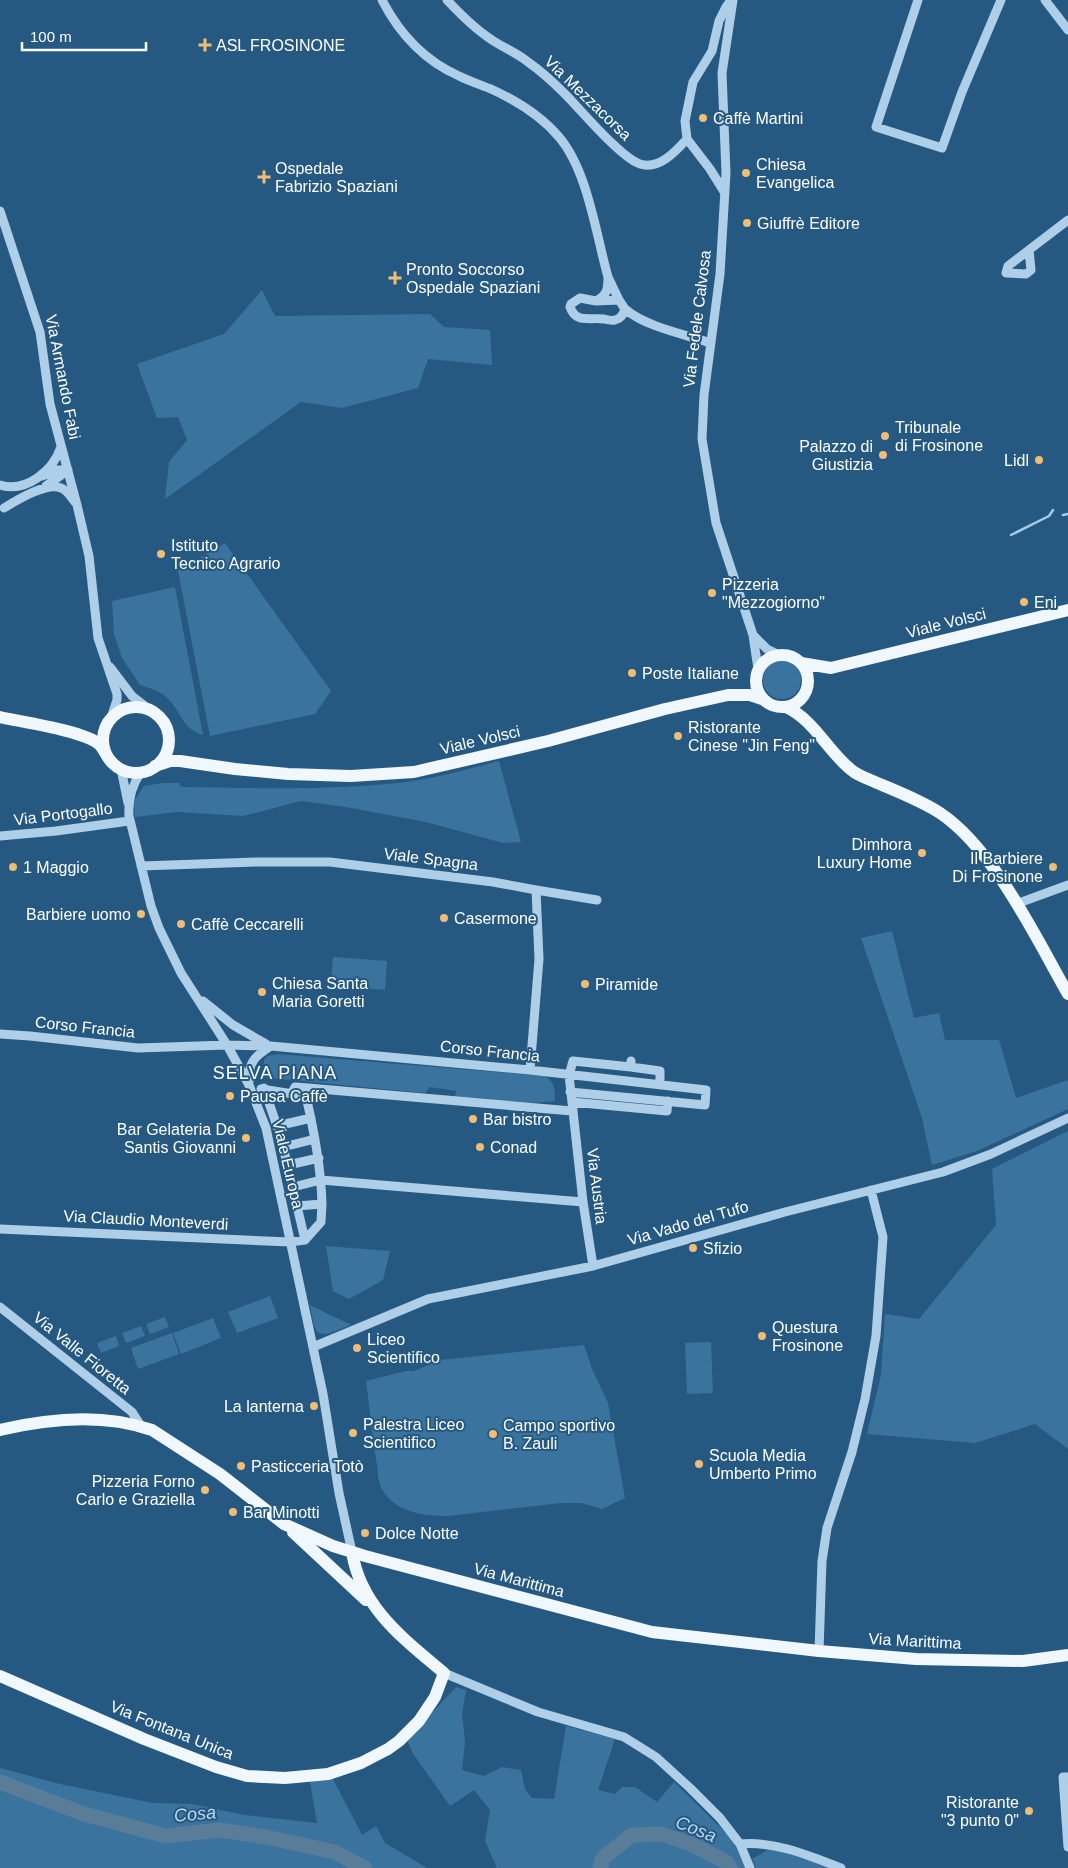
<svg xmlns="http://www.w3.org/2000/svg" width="1068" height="1868" viewBox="0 0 1068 1868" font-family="Arial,sans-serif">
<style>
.green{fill:#3b739f}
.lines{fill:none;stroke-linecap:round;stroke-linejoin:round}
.stream{stroke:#a3cbe7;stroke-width:2.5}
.river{stroke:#597d99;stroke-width:15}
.minor{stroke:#aecfe7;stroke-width:9}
.major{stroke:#f0f7fd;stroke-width:12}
.poi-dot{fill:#f0bd74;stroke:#265982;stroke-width:2}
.labels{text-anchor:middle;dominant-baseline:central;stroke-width:4;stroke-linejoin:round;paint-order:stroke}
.poi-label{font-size:16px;fill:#fff;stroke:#265982;text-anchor:start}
.street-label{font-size:16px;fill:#fff;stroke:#265982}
.neighbourhood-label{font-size:18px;letter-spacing:1px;fill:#fff;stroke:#265982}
.water-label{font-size:18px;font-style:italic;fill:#bad8ee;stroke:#265982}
</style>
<rect width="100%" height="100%" fill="#265982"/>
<path class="green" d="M 262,290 L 275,316 L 430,314 L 444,327 L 490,330 L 492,365 L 428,359 L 418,388 L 342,408 L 301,402 L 165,499 L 169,462 L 187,440 L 178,417 L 157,418 L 137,364 L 224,334 Z
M 225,543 L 331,691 L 315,714 L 210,736 L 178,571 Z
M 175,587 L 203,735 C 181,729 181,709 165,696 C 158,690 149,688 140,685 L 122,658 L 114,634 L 112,601 Z
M763 680a19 19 0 1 1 38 0a19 19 0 1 1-38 0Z
M 499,761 L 521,842 L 503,843 L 426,822 L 346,807 L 301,801 L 243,816 L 177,812 L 135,817 L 134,801 L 144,786 L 163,783 L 179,783 L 181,787 C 255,788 331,791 406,782 C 437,778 468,769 499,761 Z
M 892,931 L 914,1018 L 939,1013 L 945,1040 L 999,1040 L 1016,1098 L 1068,1080 L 1068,1109 L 977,1151 L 932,1165 L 922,1118 L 861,938 Z
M 333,957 L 387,961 L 385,990 L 331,985 Z
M 277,1054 L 545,1076 C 555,1083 555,1090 555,1101 L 523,1104 L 483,1098 L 454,1097 L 457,1091 L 430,1087 L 425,1093 L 271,1078 L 263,1072 L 264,1060 L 268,1056 Z
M 1068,1131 L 1068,1449 L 1035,1424 L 975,1443 L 867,1434 L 881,1375 L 885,1314 L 919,1319 L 996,1225 L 992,1169 Z
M 326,1246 L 390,1251 L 383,1280 L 349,1299 L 333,1291 Z
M 270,1296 L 278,1318 L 237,1333 L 228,1312 Z
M 310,1305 L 351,1325 L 327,1334 L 318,1333 L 314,1326 Z
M 165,1317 L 169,1327 L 150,1334 L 146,1324 Z
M 213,1318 L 221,1338 L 181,1354 L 173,1333 Z
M 141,1326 L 145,1336 L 126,1343 L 122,1333 Z
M 172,1333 L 179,1354 L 138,1369 L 131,1348 Z
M 116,1336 L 119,1346 L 101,1353 L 97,1343 Z
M 711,1342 L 713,1393 L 687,1394 L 685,1343 Z
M 584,1345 L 592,1369 L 608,1403 L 625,1498 L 602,1509 L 581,1503 L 561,1503 L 448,1516 C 425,1516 397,1513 383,1491 C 378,1484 378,1473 377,1465 C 372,1438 370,1409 366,1381 L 406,1371 L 414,1371 L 440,1360 Z
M 456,1687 L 466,1690 L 462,1714 L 465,1742 L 462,1770 L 484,1776 L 502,1767 L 521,1770 L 525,1789 L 532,1798 L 554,1799 L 566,1726 L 615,1739 L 598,1790 L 615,1794 L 622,1787 L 635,1787 L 657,1802 L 674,1782 L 732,1839 L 745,1868 L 497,1868 L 485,1841 L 490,1810 L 474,1790 L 450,1806 L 412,1752 L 407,1740 Z
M 0,1768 L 60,1784 L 153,1803 L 192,1804 L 245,1815 L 317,1823 L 310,1782 L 332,1777 L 362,1835 L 376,1826 L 385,1843 L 427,1868 L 0,1868 Z
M 773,1847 L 833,1868 L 756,1868 L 752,1859 Z"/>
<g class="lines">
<path class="stream" d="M 1063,515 L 1068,514
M 1011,535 L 1049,516 L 1053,510"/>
<path class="river" d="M 0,1782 L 84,1814 L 166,1836 L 220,1830 L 266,1837 L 335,1852 L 365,1868
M 600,1868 L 603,1858 L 632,1835 L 661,1834 L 691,1844 L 726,1862 L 730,1868"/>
<path class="minor" d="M 382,0 C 399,33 425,61 459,76 C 469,81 481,85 491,89 C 515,100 542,117 559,137 C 588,171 596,235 608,277
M 447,0 C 461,15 475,29 492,40 C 504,48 517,53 528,62 C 541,71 554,83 565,94 C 581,110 621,158 640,164 C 659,170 675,152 687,139
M 733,0 L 722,73 L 726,173 L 720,274 L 704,395 L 702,439 L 716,523 L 753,635 L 758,669
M 918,0 L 876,127 L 942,148 L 962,92 L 1001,0
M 1045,0 L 1068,30
M 725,193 L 710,169 L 687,139 L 685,121 L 693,82 L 712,51 L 719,21 L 726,7 L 731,0
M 0,211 L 40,332 L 50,404 L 77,505 L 89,556 L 98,638 L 117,694 L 117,700 L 111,718
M 1029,250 L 1031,270 L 1026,274 L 1006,273 L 1008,266 L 1068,220
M 580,298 L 596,301 L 619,300 L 625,309 C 623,314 622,318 615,320 C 612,321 608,320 604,319 C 590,317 576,324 570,307 L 571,304 Z
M 596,301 C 607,295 608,290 608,277 L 619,300
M 625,309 C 646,327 684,334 711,343
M 42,476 L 57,470 L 68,470
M 0,485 C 26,493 53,471 61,447
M 46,486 L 68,470
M 4,508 C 17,500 46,482 61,488 C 67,490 71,497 75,502
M 753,635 L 767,649 L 779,655
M 110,667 L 132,696 L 150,710
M 121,769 L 128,803
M 141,772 C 132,785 128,801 129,816 L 151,906 L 159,928 L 181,973 L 227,1045 L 249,1085 L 266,1128 L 323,1394 L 339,1493 L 352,1552
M 0,836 L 56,831 L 129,821
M 141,866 L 257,862 L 330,862 L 493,882 L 536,890 L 539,959 L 530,1070
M 536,890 L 597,900
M 1016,904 L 1068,885
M 203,1001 L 233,1025 L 266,1044
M 0,1034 L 30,1036 L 138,1048 L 227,1045 L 271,1046 L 530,1070 L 706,1090 L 705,1105 L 570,1092
M 631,1067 L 660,1071 L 660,1085
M 249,1082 C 248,1062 255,1056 271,1046
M 261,1089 L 306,1096 C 314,1132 321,1167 322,1204 L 297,1206
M 292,1093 L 295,1087 L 308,1088 L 572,1111
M 572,1102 L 667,1111 L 668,1101
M 277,1126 L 311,1118
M 283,1147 L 315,1139
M 288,1165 L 319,1158
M 293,1187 L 321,1180 L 583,1202
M 0,1229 L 290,1242 L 305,1240 L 281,1138 L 264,1088
M 305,1240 L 321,1222 L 322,1204
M 593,1266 L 583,1202 L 569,1075 L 573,1061 L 631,1067 L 631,1061
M 0,1307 L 132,1412 L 141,1426
M 313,1347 L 428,1299 L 593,1266 L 785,1212 L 943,1172 L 991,1154 L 1068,1118
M 819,1651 L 822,1561 L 827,1528 L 852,1452 L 865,1399 L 876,1336 L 883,1237 L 871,1190
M 444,1673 L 538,1712 L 624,1737 L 656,1757 L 690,1788 L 720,1818 L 740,1844 L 750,1868
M 1068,1777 L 1063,1777 L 1068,1847
M 740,1844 C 775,1841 808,1855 841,1868"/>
<path class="major" d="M756 681a26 26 0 1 1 52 0a26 26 0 1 1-52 0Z
M 801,663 L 831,668 L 1068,610
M 786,707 C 815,720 829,754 854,772 C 860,776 868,779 875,782 C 896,791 920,800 940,813 C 994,849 1036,938 1068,994
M103 740a33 33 0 1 1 66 0a33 33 0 1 1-66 0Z
M 0,717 C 22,722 84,731 99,744 C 102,747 104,751 106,754
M 155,766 L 170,761 L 180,761 L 235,769 L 288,774 L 351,776 L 414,772 L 548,741 L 665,709 L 728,695 L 750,695 L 762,699
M 0,1430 C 50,1418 103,1413 152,1430 L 220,1474 L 284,1524 L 333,1546 L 365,1556 L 652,1632 L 819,1651 L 916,1659 L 1023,1661 L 1068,1655
M 293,1532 L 366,1600
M 0,1676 L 144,1739 L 216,1767 L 247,1776 L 285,1778 L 328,1774 L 361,1763 L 388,1749 L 399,1741 L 419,1721 L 435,1697 L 444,1673 C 404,1639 361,1608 352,1552"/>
</g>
<g class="poi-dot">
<path d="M202.5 37.5h5v5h5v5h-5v5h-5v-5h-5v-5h5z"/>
<circle cx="703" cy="118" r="5"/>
<circle cx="746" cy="173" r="5"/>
<path d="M261.5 169.5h5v5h5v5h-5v5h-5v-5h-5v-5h5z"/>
<circle cx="747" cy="223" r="5"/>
<path d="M392.5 270.5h5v5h5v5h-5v5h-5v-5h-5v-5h5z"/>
<circle cx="885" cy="436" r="5"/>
<circle cx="883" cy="455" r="5"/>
<circle cx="1039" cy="460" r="5"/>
<circle cx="161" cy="554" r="5"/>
<circle cx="712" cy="593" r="5"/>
<circle cx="1024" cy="602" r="5"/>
<circle cx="632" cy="673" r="5"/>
<circle cx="678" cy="736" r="5"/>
<circle cx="922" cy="853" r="5"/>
<circle cx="13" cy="867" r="5"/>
<circle cx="1053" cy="867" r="5"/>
<circle cx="141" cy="914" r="5"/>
<circle cx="444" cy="918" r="5"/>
<circle cx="181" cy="924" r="5"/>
<circle cx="585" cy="984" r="5"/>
<circle cx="262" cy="992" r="5"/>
<circle cx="230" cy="1096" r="5"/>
<circle cx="473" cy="1119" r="5"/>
<circle cx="246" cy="1138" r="5"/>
<circle cx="480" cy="1147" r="5"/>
<circle cx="693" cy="1248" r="5"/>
<circle cx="762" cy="1336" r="5"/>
<circle cx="357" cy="1348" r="5"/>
<circle cx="314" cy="1406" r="5"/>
<circle cx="353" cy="1433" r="5"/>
<circle cx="493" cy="1434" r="5"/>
<circle cx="699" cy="1464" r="5"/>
<circle cx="241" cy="1466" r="5"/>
<circle cx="205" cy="1490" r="5"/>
<circle cx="233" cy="1512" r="5"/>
<circle cx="365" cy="1533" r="5"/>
<circle cx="1029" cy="1811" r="5"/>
</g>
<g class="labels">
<g class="poi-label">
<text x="216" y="45">ASL FROSINONE</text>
<text x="713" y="118">Caffè Martini</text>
<text x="756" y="164">Chiesa<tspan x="756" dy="18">Evangelica</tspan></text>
<text x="275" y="168">Ospedale<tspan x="275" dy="18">Fabrizio Spaziani</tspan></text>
<text x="757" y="223">Giuffrè Editore</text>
<text x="406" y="269">Pronto Soccorso<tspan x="406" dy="18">Ospedale Spaziani</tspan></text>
<text x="895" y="427">Tribunale<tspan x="895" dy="18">di Frosinone</tspan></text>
<text x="873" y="446" text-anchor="end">Palazzo di<tspan x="873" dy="18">Giustizia</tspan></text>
<text x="1029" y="460" text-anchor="end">Lidl</text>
<text x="171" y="545">Istituto<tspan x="171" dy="18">Tecnico Agrario</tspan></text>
<text x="722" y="584">Pizzeria<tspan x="722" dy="18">"Mezzogiorno"</tspan></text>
<text x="1034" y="602">Eni</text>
<text x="642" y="673">Poste Italiane</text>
<text x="688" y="727">Ristorante<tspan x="688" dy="18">Cinese "Jin Feng"</tspan></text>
<text x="912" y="844" text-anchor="end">Dimhora<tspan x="912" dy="18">Luxury Home</tspan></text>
<text x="1043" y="858" text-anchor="end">Il Barbiere<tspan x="1043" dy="18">Di Frosinone</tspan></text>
<text x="23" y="867">1 Maggio</text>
<text x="131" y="914" text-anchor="end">Barbiere uomo</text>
<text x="454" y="918">Casermone</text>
<text x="191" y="924">Caffè Ceccarelli</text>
<text x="272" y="983">Chiesa Santa<tspan x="272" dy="18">Maria Goretti</tspan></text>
<text x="595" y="984">Piramide</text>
<text x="240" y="1096">Pausa Caffè</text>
<text x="483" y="1119">Bar bistro</text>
<text x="236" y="1129" text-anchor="end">Bar Gelateria De<tspan x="236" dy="18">Santis Giovanni</tspan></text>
<text x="490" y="1147">Conad</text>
<text x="703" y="1248">Sfizio</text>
<text x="772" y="1327">Questura<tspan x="772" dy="18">Frosinone</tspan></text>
<text x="367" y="1339">Liceo<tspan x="367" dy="18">Scientifico</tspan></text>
<text x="304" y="1406" text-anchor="end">La lanterna</text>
<text x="363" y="1424">Palestra Liceo<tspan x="363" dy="18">Scientifico</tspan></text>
<text x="503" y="1425">Campo sportivo<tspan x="503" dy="18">B. Zauli</tspan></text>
<text x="709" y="1455">Scuola Media<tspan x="709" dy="18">Umberto Primo</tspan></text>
<text x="251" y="1466">Pasticceria Totò</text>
<text x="195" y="1481" text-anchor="end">Pizzeria Forno<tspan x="195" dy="18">Carlo e Graziella</tspan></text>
<text x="243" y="1512">Bar Minotti</text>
<text x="375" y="1533">Dolce Notte</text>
<text x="1019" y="1802" text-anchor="end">Ristorante<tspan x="1019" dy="18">"3 punto 0"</tspan></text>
</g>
<g class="street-label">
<text transform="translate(588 98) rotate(44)">Via Mezzacorsa</text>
<text transform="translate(697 319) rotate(-83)">Via Fedele Calvosa</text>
<text transform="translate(63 377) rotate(79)">Via Armando Fabi</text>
<text transform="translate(946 623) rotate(-14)">Viale Volsci</text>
<text transform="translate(480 740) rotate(-13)">Viale Volsci</text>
<text transform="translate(63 814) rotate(-7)">Via Portogallo</text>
<text transform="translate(431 859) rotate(7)">Viale Spagna</text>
<text transform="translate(85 1027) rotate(6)">Corso Francia</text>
<text transform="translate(490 1051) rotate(6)">Corso Francia</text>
<text transform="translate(288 1164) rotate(77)">Viale Europa</text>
<text transform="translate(597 1186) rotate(83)">Via Austria</text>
<text transform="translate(146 1220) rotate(3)">Via Claudio Monteverdi</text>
<text transform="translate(688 1223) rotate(-16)">Via Vado del Tufo</text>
<text transform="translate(82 1353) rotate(39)">Via Valle Fioretta</text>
<text transform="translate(519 1580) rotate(15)">Via Marittima</text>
<text transform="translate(915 1641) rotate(3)">Via Marittima</text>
<text transform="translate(172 1730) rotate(22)">Via Fontana Unica</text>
</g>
<g class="neighbourhood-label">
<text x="275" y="1073">SELVA PIANA</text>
</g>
<g class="water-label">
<text transform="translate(195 1814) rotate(-5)">Cosa</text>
<text transform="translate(696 1829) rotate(22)">Cosa</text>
</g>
</g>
<path d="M22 42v8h124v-8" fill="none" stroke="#ffffff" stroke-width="2.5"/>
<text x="30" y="42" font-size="15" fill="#ffffff" stroke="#265982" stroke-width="4" paint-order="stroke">100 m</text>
</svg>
